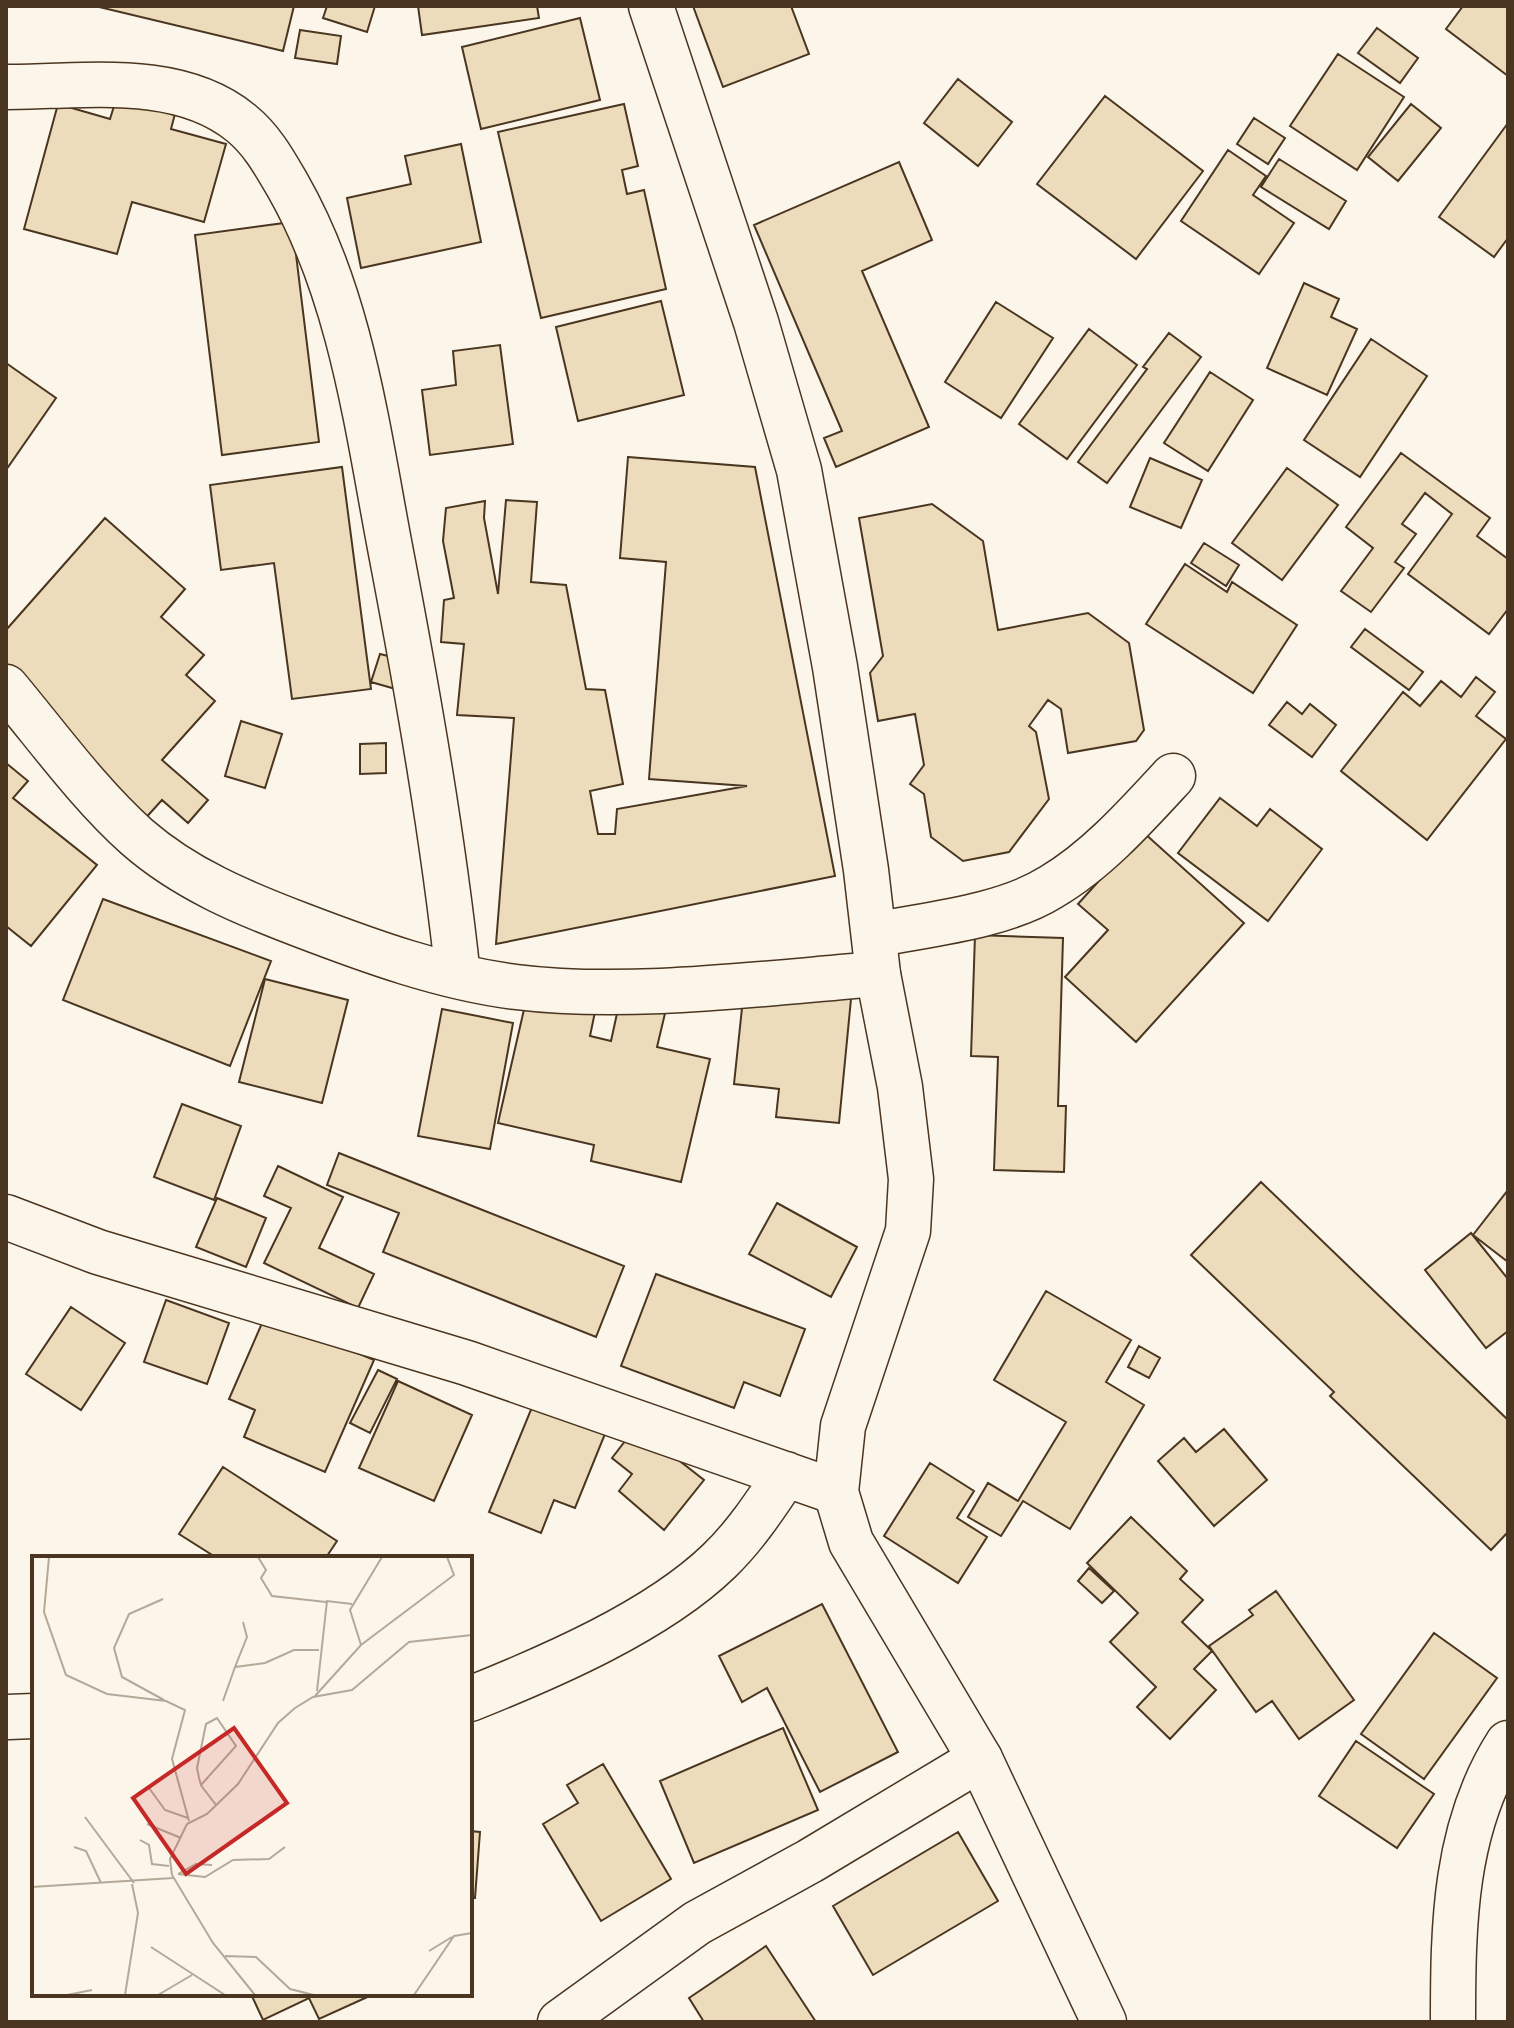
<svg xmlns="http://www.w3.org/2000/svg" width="1514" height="2028" viewBox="0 0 1514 2028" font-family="Quicksand,sans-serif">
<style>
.building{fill:#ecdcbc;stroke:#4a3520;stroke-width:2}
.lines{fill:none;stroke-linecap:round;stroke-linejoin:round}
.street-casing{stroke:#4a3520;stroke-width:47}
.secondary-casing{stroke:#4a3520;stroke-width:47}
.street{stroke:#fbf6e9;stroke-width:44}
.secondary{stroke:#fbf6e9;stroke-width:44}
.inset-road{fill:none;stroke:#b4a999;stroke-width:2}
.view{fill:#c62828;fill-opacity:0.15;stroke:#c62828;stroke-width:4}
.inset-edge{fill:none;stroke:#4a3520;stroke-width:4}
</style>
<rect width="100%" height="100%" fill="#fbf6e9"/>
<path class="building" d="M 95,6 L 294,6 L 283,51 Z
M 327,6 L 375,6 L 367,32 L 323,18 Z
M 418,6 L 537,6 L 539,18 L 422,35 Z
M 693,6 L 791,6 L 809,54 L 723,87 Z
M 1463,6 L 1508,6 L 1508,76 L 1446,29 Z
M 580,18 L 600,100 L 481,129 L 462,47 Z
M 1377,28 L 1418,58 L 1400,83 L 1358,53 Z
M 300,30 L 341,36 L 337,64 L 295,58 Z
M 1338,54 L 1404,97 L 1357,170 L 1290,126 Z
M 958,79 L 1012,122 L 978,166 L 924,123 Z
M 119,90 L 177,106 L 171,129 L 226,144 L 204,222 L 132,202 L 117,254 L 24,229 L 58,104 L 110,119 Z
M 1105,96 L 1203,171 L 1136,259 L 1037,184 Z
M 624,104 L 638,166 L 622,170 L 627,194 L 644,190 L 666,289 L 541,318 L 498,132 Z
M 1411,104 L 1441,128 L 1398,181 L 1368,157 Z
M 1254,118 L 1285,138 L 1268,164 L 1237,144 Z
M 1508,123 L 1508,238 L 1494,257 L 1439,217 Z
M 461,144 L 481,242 L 361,268 L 347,198 L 411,184 L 405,156 Z
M 1228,150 L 1266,176 L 1253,195 L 1294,223 L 1259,274 L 1181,221 Z
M 1279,159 L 1346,201 L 1329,229 L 1261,187 Z
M 899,162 L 932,240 L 862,271 L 929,427 L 836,467 L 824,438 L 842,431 L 754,225 Z
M 292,222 L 319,442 L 222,455 L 195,235 Z
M 1304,283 L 1339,299 L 1331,317 L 1357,329 L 1327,395 L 1267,368 Z
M 661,301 L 684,395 L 578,421 L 556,327 Z
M 996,302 L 1053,338 L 1001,418 L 945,382 Z
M 1089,329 L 1137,365 L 1067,459 L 1019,424 Z
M 1169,333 L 1201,357 L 1107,483 L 1078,462 L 1147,369 L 1143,367 Z
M 1371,339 L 1427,376 L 1360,477 L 1304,440 Z
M 500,345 L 513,444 L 430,455 L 422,390 L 456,385 L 453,351 Z
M 6,363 L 56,398 L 6,470 Z
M 1210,372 L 1253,400 L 1208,471 L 1164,443 Z
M 1401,453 L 1490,518 L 1477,536 L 1508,559 L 1508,609 L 1489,634 L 1408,574 L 1452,514 L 1425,493 L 1402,524 L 1416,534 L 1395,562 L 1404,568 L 1371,612 L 1341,591 L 1373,548 L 1346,527 Z
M 628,457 L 755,467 L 835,876 L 496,944 L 514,718 L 457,715 L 464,644 L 441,642 L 444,600 L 454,598 L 443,541 L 446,508 L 485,501 L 484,518 L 498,594 L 506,500 L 537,502 L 531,582 L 566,585 L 586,689 L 605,690 L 623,784 L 590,791 L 598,834 L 615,834 L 617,809 L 747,786 L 649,779 L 666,562 L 620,558 Z
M 1150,458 L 1202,480 L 1181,528 L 1130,507 Z
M 342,467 L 371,689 L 292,699 L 274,563 L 221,570 L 210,485 Z
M 1287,468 L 1338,505 L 1282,580 L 1232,543 Z
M 932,504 L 983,541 L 998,630 L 1088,613 L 1129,643 L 1144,730 L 1136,741 L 1068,753 L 1061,709 L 1048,700 L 1029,726 L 1036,732 L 1049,799 L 1009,852 L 963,861 L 931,837 L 924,794 L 910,784 L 924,765 L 915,714 L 878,721 L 870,673 L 883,656 L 859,518 Z
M 105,518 L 185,589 L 161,617 L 204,655 L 186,675 L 215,701 L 162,760 L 208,800 L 188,823 L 162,800 L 142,822 L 6,701 L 6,630 Z
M 1204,543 L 1239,565 L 1226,586 L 1191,563 Z
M 1185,564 L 1227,592 L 1232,582 L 1297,625 L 1253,693 L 1146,624 Z
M 1365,629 L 1423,672 L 1409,690 L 1351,647 Z
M 380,654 L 408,661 L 399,690 L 371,682 Z
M 1476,677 L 1495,692 L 1476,716 L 1506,739 L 1427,840 L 1341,771 L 1403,692 L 1420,706 L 1441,681 L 1461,697 Z
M 1287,702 L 1302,714 L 1310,704 L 1336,725 L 1312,757 L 1269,725 Z
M 241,721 L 282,734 L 265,788 L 225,776 Z
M 386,743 L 386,773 L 360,774 L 360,744 Z
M 6,763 L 28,781 L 13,798 L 97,865 L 31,946 L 6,926 Z
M 1220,798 L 1257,826 L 1270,809 L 1322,849 L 1268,921 L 1178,853 Z
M 1143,832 L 1244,923 L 1136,1042 L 1065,977 L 1108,930 L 1078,904 Z
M 103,899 L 271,961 L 230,1066 L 63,1000 Z
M 975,935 L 1063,938 L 1058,1106 L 1066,1106 L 1064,1172 L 994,1170 L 998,1057 L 971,1056 Z
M 265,979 L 348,1000 L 322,1103 L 239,1082 Z
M 744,989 L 851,999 L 839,1123 L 776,1117 L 779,1089 L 734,1084 Z
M 528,992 L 596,1007 L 590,1036 L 611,1041 L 621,995 L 667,1005 L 657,1047 L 710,1059 L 681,1182 L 591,1161 L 594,1145 L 498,1123 Z
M 442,1009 L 513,1023 L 490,1149 L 418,1136 Z
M 182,1104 L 241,1126 L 214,1200 L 154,1177 Z
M 339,1153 L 624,1266 L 596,1337 L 383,1252 L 399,1213 L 327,1185 Z
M 278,1166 L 343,1197 L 319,1248 L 374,1274 L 358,1308 L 264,1263 L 291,1208 L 264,1196 Z
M 1261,1182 L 1508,1420 L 1508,1532 L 1491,1550 L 1330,1396 L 1334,1392 L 1191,1255 Z
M 1508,1190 L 1508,1262 L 1473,1235 Z
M 217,1198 L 266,1218 L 246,1267 L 196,1247 Z
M 777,1203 L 857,1247 L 831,1297 L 749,1254 Z
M 1471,1233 L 1508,1279 L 1508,1331 L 1486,1348 L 1425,1270 Z
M 656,1274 L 805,1329 L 780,1396 L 744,1382 L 734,1408 L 621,1366 Z
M 1046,1291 L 1131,1340 L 1106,1382 L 1144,1405 L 1070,1529 L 1023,1501 L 1001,1536 L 968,1517 L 988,1483 L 1018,1501 L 1066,1422 L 994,1380 Z
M 166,1300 L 229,1323 L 207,1384 L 144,1362 Z
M 71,1307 L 125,1343 L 81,1410 L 26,1374 Z
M 266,1314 L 374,1360 L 325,1472 L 244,1437 L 255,1410 L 229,1399 Z
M 1139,1346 L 1160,1358 L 1149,1378 L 1128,1367 Z
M 378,1370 L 397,1379 L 370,1433 L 350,1423 Z
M 398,1381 L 472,1415 L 434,1501 L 359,1468 Z
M 537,1395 L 609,1424 L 575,1508 L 554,1500 L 541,1533 L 489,1512 Z
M 636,1427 L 704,1480 L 664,1530 L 619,1491 L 632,1474 L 612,1458 Z
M 1224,1429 L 1267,1480 L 1214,1526 L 1158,1461 L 1184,1438 L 1196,1452 Z
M 930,1463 L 974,1491 L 957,1518 L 987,1537 L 958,1583 L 884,1536 Z
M 223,1467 L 337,1541 L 327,1556 L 331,1558 L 217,1558 L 179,1534 Z
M 1131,1517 L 1187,1571 L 1180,1579 L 1203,1600 L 1182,1622 L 1212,1651 L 1194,1669 L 1216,1690 L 1170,1739 L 1137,1707 L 1156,1687 L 1110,1642 L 1138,1613 L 1087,1563 Z
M 1089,1568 L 1114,1591 L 1102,1603 L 1078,1581 Z
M 1276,1591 L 1354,1700 L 1299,1739 L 1272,1701 L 1256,1712 L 1209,1646 L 1253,1615 L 1249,1610 Z
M 822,1604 L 898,1752 L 820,1792 L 767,1688 L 742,1702 L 719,1656 Z
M 1434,1633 L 1497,1678 L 1424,1779 L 1361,1734 Z
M 783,1728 L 818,1810 L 694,1863 L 660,1781 Z
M 1356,1741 L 1434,1794 L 1397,1848 L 1319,1796 Z
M 603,1764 L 671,1879 L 601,1921 L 543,1824 L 578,1803 L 567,1785 Z
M 470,1831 L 480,1832 L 475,1898 L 470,1898 Z
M 958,1832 L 998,1901 L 873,1975 L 833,1906 Z
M 766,1946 L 816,2022 L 704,2022 L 689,1998 Z
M 251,1994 L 374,1994 L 319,2019 L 309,1998 L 263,2020 Z"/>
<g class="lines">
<g class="street-casing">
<path id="street" d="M 6,87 C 81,87 178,71 241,123 C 262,140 274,162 288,186 C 353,300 368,435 393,563 C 419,700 443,837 458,976
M 6,687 C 48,737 88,793 137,837 C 185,879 243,903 301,925 C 369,951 443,978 516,987 C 628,1001 764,983 878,974
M 874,935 C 929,924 1003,917 1051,887 C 1097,860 1137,815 1173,776
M 6,1217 L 98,1252 L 467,1363 L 836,1492
M 470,1699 C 550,1667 657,1621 719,1561 C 746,1535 766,1504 786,1474
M 8,1717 L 34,1716
M 560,2022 L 697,1923 L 810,1861 L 980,1759
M 1453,2022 C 1453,1925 1454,1827 1508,1743"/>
</g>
<g class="secondary-casing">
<path id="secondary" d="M 651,6 L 756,322 L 799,470 L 835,667 L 866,870 L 878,974 L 900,1087 L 911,1179 L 908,1231 L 843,1426 L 836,1492 L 851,1542 L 980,1759 L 1104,2022"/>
</g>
<use href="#street" class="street"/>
<use href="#secondary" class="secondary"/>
</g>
<g transform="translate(32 1556)">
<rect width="440" height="440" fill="#fbf6e9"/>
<path class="inset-road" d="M 17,1 L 12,56 L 34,119 L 75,138 L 134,145 L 153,154 L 140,203 L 157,265M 226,1 L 234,14 L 229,22 L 240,40 L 294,46M 131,43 L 97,58 L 82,92 L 90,121 L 132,144M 211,66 L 215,81 L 203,111 L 233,107 L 262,94 L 287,94M 329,89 L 318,54 L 350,1M 285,135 L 295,45 L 320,48M 283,140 L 329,89 L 422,19 L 415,1M 191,145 L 203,111M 169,229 L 204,190 L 185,162 L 174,168 L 165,212 L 167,222 L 169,229 L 171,232 L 184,249M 117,232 L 133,254 L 156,262M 53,261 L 102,327M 115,268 L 149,282M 108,284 L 117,289 L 120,308 L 137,310M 42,291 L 54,295 L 69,327M 146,318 L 173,321 L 201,304 L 237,303 L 253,291M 146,318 L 164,308 L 180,309M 0,331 L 141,322M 119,391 L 193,439M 397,395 L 420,381M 193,400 L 224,401 L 258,433 L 282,439M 35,439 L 60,434M 93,439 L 106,357 L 100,328M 126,439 L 160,419M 223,439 L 181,387 L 140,319 L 138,303 L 155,268 L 175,258 L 206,228 L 246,167 L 263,152 L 281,141 L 320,134 L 377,86 L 440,79M 382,439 L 422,380 L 440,377"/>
<path class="view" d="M 202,172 L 255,247 L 154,318 L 101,242 Z"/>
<rect width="440" height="440" class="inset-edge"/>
</g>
<rect width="1514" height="2028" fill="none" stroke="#4a3520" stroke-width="16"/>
</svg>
